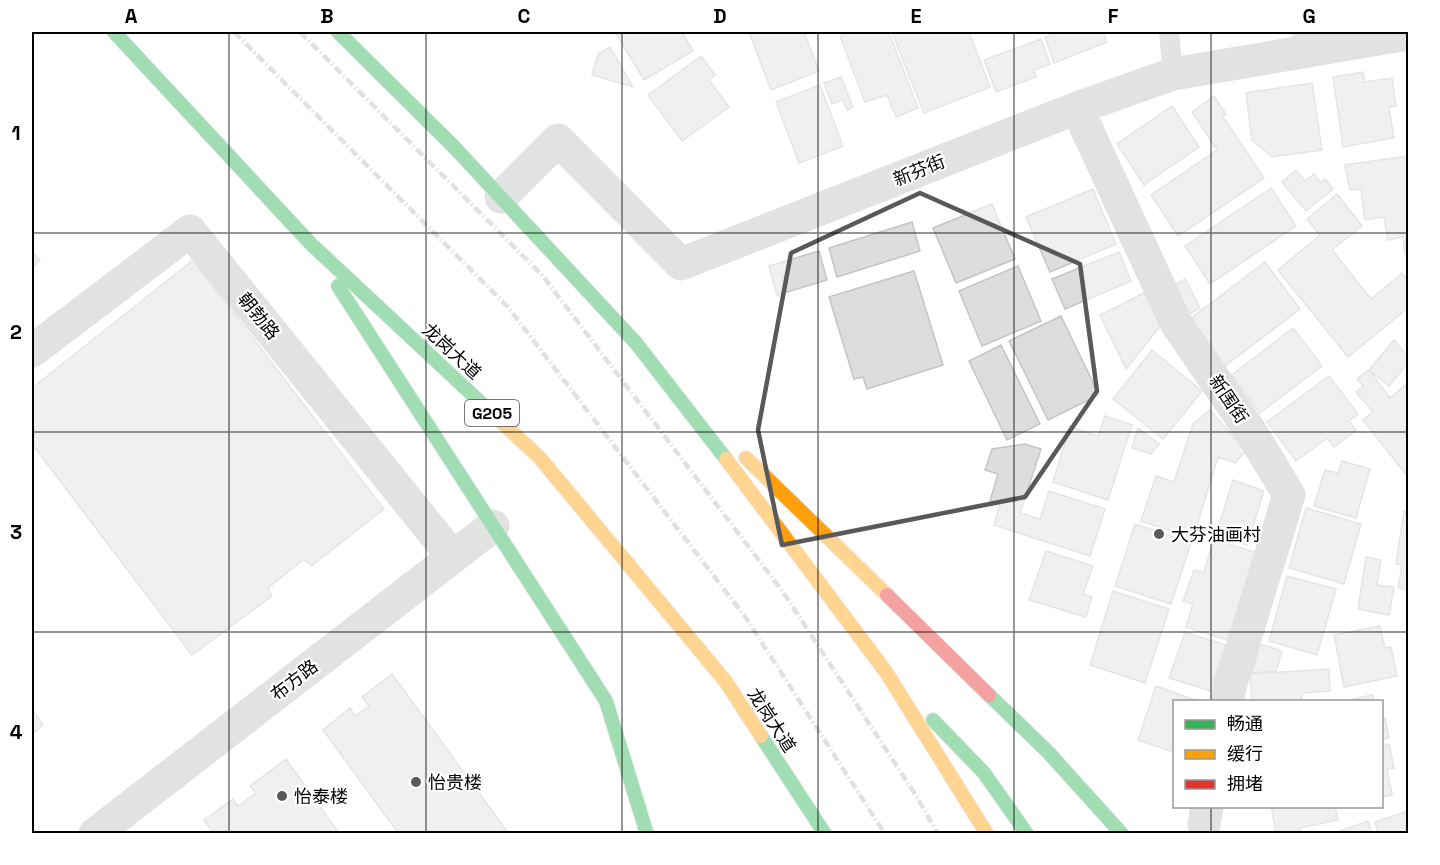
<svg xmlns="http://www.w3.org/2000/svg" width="1440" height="865" viewBox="0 0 1440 865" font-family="'Space Grotesk','Noto Sans SC',sans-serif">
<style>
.building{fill:#ddd;stroke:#c5c5c5;stroke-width:1.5}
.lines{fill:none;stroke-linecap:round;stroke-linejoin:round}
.fast-casing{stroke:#dbdbdb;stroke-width:16}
.slow-casing{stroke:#dbdbdb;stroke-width:16}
.jam-casing{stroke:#dbdbdb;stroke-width:16}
.lane{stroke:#bebebe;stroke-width:20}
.street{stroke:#bebebe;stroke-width:33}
.fast{stroke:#30b455;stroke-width:14}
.slow{stroke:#ff9f0a;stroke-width:14}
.jam{stroke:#e5322d;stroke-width:14}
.rail{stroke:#bdbdbd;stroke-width:4.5;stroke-dasharray:9 3 1.5 3;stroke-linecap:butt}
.marked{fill:none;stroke:#595959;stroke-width:4.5;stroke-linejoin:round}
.grid{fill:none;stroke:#000;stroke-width:1.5;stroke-opacity:0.55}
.poi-dot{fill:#595959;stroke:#fff;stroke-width:2}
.labels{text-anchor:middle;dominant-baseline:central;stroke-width:4.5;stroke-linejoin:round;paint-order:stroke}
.shield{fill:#fff;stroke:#4c4c4c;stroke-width:1.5}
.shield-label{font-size:16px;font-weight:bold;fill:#000}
.street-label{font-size:18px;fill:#000;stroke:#fff}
.poi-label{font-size:18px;fill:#000;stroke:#fff;text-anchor:start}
.neatline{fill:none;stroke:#000;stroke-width:2}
.grid-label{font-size:20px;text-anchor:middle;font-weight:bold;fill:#000}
</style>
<rect width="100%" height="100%" fill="#fff"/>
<path class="building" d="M 615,32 L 682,32 L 693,51 L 644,80 Z
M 749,32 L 804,32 L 819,71 L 771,90 Z
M 850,32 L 889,32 L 918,108 L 896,117 L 887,95 L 865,102 L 840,36 Z
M 892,32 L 969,32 L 990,87 L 924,113 Z
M 1059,32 L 1103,32 L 1107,42 L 1054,63 L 1045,37 Z
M 1041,39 L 1050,64 L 1034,70 L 1036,77 L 996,92 L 984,60 Z
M 610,47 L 633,87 L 592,75 L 598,54 Z
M 701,56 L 715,75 L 709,80 L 729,107 L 682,141 L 648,95 Z
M 1363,72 L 1364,82 L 1392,78 L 1396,106 L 1389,107 L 1394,138 L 1343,147 L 1333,77 Z
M 841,77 L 853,107 L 847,110 L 843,100 L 832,104 L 824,83 Z
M 1312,83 L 1322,150 L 1272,157 L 1252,140 L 1246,93 Z
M 820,85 L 843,146 L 799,163 L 776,102 Z
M 1214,96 L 1226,114 L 1223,117 L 1264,178 L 1178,236 L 1151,195 L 1217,150 L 1192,112 Z
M 1172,106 L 1199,147 L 1144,185 L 1117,144 Z
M 1407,156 L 1408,168 L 1408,258 L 1405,253 L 1403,237 L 1388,240 L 1384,217 L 1365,220 L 1361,189 L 1350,190 L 1345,165 Z
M 1296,170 L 1305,181 L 1314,174 L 1321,183 L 1325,179 L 1333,189 L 1306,211 L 1282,182 Z
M 1271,188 L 1296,226 L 1210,284 L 1185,246 Z
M 1093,189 L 1116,244 L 1050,272 L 1026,217 Z
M 1337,194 L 1362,226 L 1332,250 L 1371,299 L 1402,273 L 1408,281 L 1408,308 L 1348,357 L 1278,270 L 1320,235 L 1307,219 Z
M 992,204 L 1015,259 L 956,283 L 933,228 Z
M 912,222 L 920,251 L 837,277 L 829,248 Z
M 819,251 L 827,280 L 777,295 L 769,266 Z
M 32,252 L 40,260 L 32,269 Z
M 32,252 L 40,260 L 32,269 Z
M 1119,252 L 1131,281 L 1065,309 L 1052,279 Z
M 193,260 L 384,509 L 311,566 L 304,559 L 268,588 L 272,596 L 192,655 L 32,444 L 32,388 Z
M 1265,262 L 1300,309 L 1225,366 L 1190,319 Z
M 1018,266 L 1041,321 L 982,346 L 959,291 Z
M 914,271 L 943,365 L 867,389 L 863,377 L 854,379 L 829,297 Z
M 1185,279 L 1200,308 L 1186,316 L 1171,287 Z
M 1146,292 L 1162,324 L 1126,369 L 1100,315 Z
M 1061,316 L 1099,395 L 1048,420 L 1009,341 Z
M 1293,328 L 1322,366 L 1260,413 L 1232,375 Z
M 1394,340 L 1408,357 L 1408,363 L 1389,386 L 1369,370 Z
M 1001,345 L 1040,424 L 1007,440 L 969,361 Z
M 1152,350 L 1202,391 L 1163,439 L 1113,399 Z
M 1369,370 L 1390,398 L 1408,383 L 1408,477 L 1363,420 L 1373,412 L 1356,392 L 1363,386 L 1357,379 Z
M 1329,376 L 1358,414 L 1349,421 L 1356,430 L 1334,447 L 1327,438 L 1296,461 L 1267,422 Z
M 1210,410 L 1246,451 L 1235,463 L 1218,457 L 1193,538 L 1141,521 L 1156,476 L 1174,482 L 1193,424 Z
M 1105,416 L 1132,425 L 1108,500 L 1053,482 L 1070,427 L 1098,436 Z
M 1138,428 L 1159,444 L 1151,454 L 1132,448 Z
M 1025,444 L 1041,449 L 1020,513 L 1040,519 L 1049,491 L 1105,509 L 1090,556 L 994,525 L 1000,504 L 990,501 L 998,474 L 985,470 L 992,449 Z
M 1342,461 L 1370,469 L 1356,518 L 1314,506 L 1325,470 L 1338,473 Z
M 1233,480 L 1264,491 L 1247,545 L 1216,535 Z
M 1306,508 L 1361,524 L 1344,584 L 1289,568 Z
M 1404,511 L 1408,512 L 1408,590 L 1398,588 L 1402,565 L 1396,564 Z
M 1135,524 L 1191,543 L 1171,604 L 1115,586 Z
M 1214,539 L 1260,554 L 1227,640 L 1186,627 L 1193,604 L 1183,601 L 1194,570 L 1204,572 Z
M 1046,551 L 1093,566 L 1083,594 L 1092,597 L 1086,617 L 1029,600 Z
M 1366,557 L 1381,560 L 1377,585 L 1394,587 L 1389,615 L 1358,609 Z
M 1287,576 L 1336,589 L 1317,655 L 1269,641 Z
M 1113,591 L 1169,609 L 1145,683 L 1090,665 Z
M 1380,626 L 1385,648 L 1391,647 L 1397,676 L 1344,687 L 1334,635 Z
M 1185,632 L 1225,645 L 1211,691 L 1169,678 Z
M 1260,644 L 1282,651 L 1276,671 L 1252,673 Z
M 1329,669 L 1330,691 L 1302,693 L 1302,702 L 1252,702 L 1250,674 Z
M 392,674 L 509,834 L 399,834 L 323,730 L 350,708 L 355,716 L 369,706 L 362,697 Z
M 1156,686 L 1201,702 L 1174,702 L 1174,752 L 1138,740 Z
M 1373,695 L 1374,702 L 1339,702 Z
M 32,709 L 43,725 L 32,734 Z
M 1385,718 L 1389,738 L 1382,739 L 1382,719 Z
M 1389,744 L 1394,768 L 1387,769 L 1392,795 L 1382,797 L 1382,745 Z
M 286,759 L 340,834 L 214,834 L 204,820 L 233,799 L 238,806 L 256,793 L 250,786 Z
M 1271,806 L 1335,806 L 1338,820 L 1300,828 L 1301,834 L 1276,834 Z
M 1408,811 L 1408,834 L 1378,834 L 1375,822 Z
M 1368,821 L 1372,834 L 1334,834 L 1334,833 Z"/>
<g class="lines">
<g class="fast-casing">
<path id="fast" d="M 114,32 L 311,244 L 494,415
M 338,32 L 455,148 L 636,343 L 726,459
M 338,286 L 606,701 L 647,834
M 989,695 L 1048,752 L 1122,834
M 933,720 L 984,773 L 1027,834
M 761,736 L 825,834"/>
</g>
<g class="slow-casing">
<path id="slow" d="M 494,415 L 539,457 L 726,682 L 761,736
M 746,458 L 887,595
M 726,459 L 886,672 L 987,834"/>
</g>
<g class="jam-casing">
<path id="jam" d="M 887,595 L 989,695"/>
</g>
<path class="lane" d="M 1169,32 L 1173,74
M 1302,32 L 1305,52"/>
<path class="street" d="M 1077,108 L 1176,323 L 1253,435 L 1289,495 L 1230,687 L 1227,702
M 501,197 L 558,140 L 681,264 L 1077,108 L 1173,74 L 1408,34
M 32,351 L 190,231 L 453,557
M 1204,825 L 1207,806
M 95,834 L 493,526"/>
<use href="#fast" class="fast"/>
<use href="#slow" class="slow"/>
<use href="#jam" class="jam"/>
<path class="rail" d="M 234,32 L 507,306 L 746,618 L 885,834
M 300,32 L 542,275 L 783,592 L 917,797 L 938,834"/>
</g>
<path d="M0 0H1440V865H0ZM 920,193 L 1080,264 L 1097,391 L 1025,497 L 782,545 L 758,430 L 791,253 Z" fill="#fff" fill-opacity=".55" fill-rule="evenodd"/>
<path class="marked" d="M 920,193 L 1080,264 L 1097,391 L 1025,497 L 782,545 L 758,430 L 791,253 Z"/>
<path class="grid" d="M 229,32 L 229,834M 426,32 L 426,834M 622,32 L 622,834M 818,32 L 818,834M 1014,32 L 1014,834M 1211,32 L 1211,702M 32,233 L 1408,233M 32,432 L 1408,432M 32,632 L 1408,632M 1211,806 L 1211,834"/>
<g class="poi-dot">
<circle cx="1159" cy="534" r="6"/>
<circle cx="416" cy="782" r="6"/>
<circle cx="282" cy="796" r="6"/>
</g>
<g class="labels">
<rect class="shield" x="465" y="400" width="54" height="26" rx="4.5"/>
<g class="shield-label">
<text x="492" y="413">G205</text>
</g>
<g class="street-label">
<text transform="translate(919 170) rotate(-22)">新芬街</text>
<text transform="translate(259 316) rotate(51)">朝勃路</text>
<text transform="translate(452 351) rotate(43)">龙岗大道</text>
<text transform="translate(1229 399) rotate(56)">新围街</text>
<text transform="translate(294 680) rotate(-38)">布方路</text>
<text transform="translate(772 720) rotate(57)">龙岗大道</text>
</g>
<g class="poi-label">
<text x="1171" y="534">大芬油画村</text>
<text x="428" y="782">怡贵楼</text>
<text x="294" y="796">怡泰楼</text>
</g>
</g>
<rect width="1440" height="865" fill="none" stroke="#ffffff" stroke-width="66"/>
<rect x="1173" y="700" width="210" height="108" fill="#ffffff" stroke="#999999" stroke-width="1.5"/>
<rect x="1185" y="720" width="30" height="9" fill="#30b455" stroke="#999999" stroke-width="1.5"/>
<text x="1227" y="730" font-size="18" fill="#000000">畅通</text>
<rect x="1185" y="750" width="30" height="9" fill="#ff9f0a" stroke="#999999" stroke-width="1.5"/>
<text x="1227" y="760" font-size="18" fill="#000000">缓行</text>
<rect x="1185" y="780" width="30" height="9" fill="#e5322d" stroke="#999999" stroke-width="1.5"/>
<text x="1227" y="790" font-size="18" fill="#000000">拥堵</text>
<rect x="33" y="33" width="1374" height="799" class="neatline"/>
<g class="grid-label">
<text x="131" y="23">A</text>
<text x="327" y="23">B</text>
<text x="524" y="23">C</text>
<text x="720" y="23">D</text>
<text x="916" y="23">E</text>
<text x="1113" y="23">F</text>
<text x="1309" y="23">G</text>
<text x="16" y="140">1</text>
<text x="16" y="339">2</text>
<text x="16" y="539">3</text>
<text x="16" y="739">4</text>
</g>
</svg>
